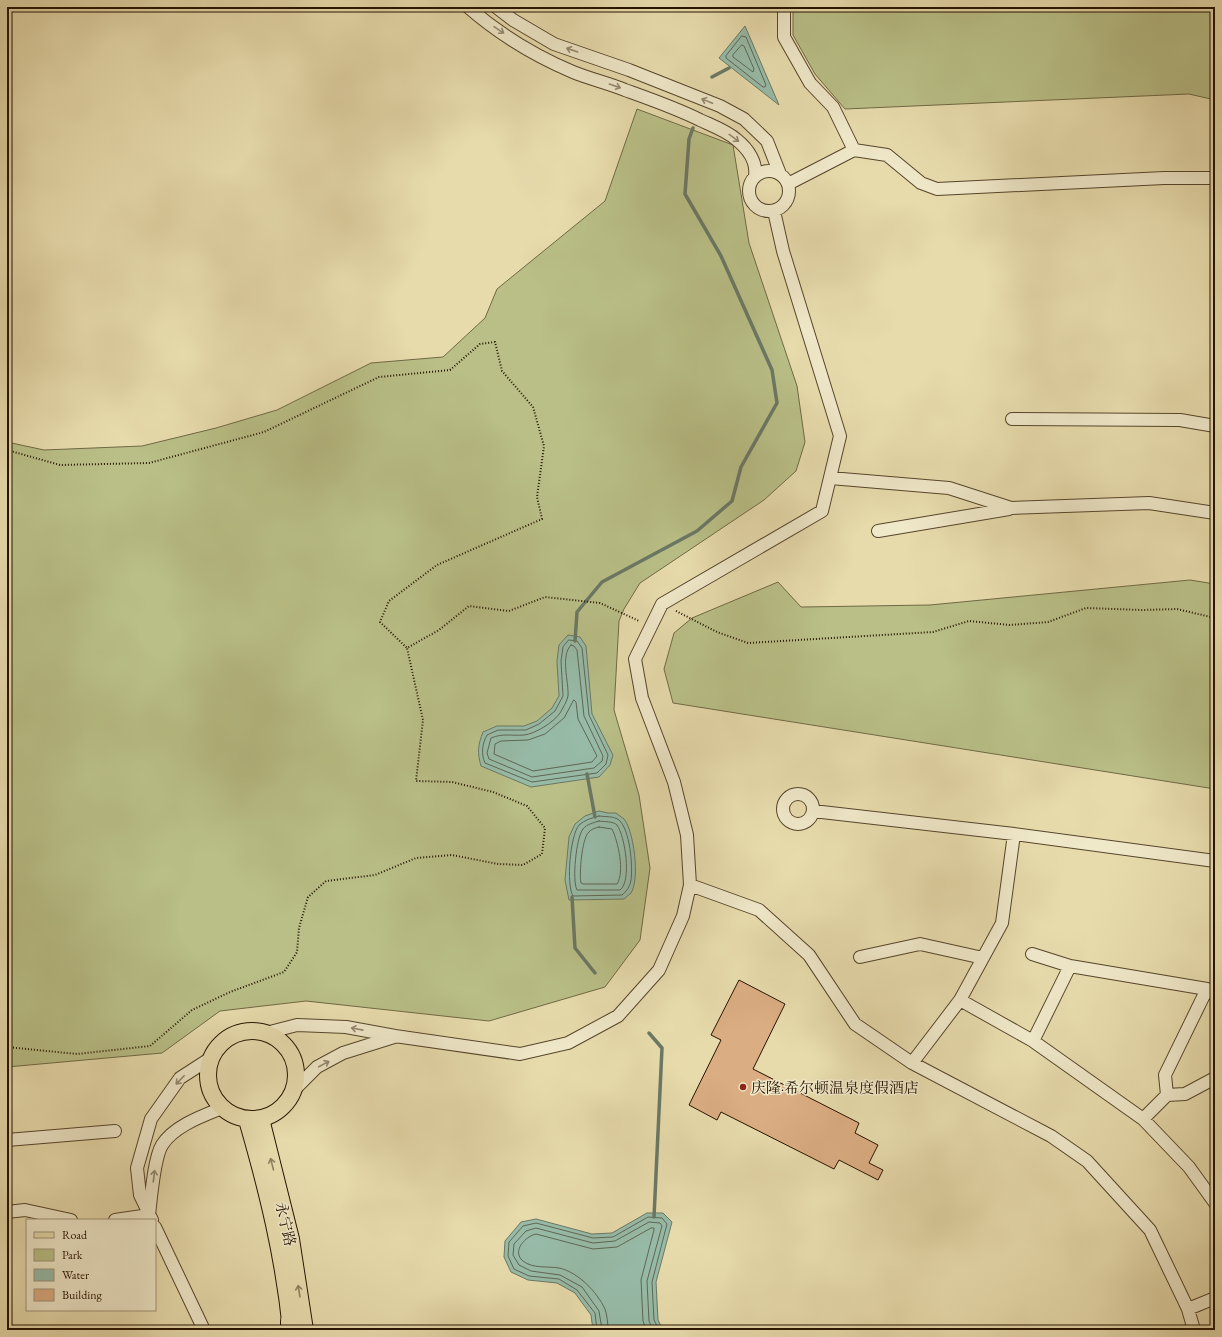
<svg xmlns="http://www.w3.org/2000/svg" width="1222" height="1337" viewBox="0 0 1222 1337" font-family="'EB Garamond','Noto Serif SC',serif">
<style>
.green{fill:#b9bf87;stroke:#706944}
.water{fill:#97bba8;stroke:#6a7865}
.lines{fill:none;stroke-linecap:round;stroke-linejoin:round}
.shore{stroke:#5e6754;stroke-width:1}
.stream{stroke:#6a7865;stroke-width:3.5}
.building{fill:#dbad82;stroke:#261300}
.minor-casing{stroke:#56452b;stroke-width:14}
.major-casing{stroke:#261300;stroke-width:18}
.highway-casing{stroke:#261300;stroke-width:20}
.path{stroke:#261300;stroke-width:2;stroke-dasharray:1 2;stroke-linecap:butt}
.minor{stroke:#efe8c9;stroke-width:12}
.major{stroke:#e7dbac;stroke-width:16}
.highway{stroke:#e7dbac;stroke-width:18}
.oneway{stroke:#95886f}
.oneway2{stroke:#90815f}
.poi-dot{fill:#8f2418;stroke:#efe8c9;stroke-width:1.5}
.labels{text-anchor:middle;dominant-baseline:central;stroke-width:3;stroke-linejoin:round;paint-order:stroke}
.poi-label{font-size:15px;fill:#261300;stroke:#efe8c9;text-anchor:start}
.street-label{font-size:15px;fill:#261300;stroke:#efe8c9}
</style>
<rect width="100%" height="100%" fill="#e7dbac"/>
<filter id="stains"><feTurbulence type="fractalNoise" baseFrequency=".005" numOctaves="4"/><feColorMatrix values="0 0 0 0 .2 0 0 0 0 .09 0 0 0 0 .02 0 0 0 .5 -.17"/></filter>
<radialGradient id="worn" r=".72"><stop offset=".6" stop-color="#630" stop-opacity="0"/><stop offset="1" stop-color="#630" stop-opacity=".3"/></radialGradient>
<path class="green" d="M 793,7 L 1215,7 L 1215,100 L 1189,94 L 845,109 L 815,74 L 793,35 Z
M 637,109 L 733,145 L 749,243 L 797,386 L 805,442 L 796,471 L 764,500 L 640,583 L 624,609 L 619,621 L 614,710 L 639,795 L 650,868 L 640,940 L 605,987 L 489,1021 L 306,1001 L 220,1011 L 162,1053 L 7,1067 L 7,442 L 44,450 L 142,446 L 216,428 L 277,410 L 371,363 L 443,357 L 485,318 L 497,289 L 605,201 Z
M 1190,580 L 1215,584 L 1215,789 L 673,703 L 664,669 L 674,633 L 692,618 L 778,582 L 801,607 L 930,605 Z"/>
<path class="water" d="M 745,26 L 779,105 L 719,58 Z
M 568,635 L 580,637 L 586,646 L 592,714 L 613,755 L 610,765 L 599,777 L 531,787 L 481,766 C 477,752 478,745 483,732 L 497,726 L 524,726 L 537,721 L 552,708 L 559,696 L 557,661 L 559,645 Z
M 599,811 L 608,813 L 616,813 C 618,815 622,817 624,819 C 634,831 640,879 631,893 C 629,895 626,897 624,899 L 569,900 L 565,880 L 569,837 L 575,824 L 585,816 Z
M 647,1213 L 663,1213 L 672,1222 L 656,1282 L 658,1320 L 663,1330 L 593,1330 L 591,1315 L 575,1293 L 557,1283 L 528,1280 L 511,1272 L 504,1257 L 505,1241 L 521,1222 L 536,1219 L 592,1234 L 612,1233 Z"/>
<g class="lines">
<path class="shore" d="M 742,36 L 746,37 L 766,85 L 765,87 L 763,87 L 726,58 L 726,56 Z
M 742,45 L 744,46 L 754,69 L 753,72 L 733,57 L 733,55 Z
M 569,640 L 577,641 L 582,648 L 589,715 L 608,755 L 606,764 L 597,773 L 532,782 L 485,763 C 481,754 482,744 487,735 L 498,730 L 526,730 L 539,724 L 555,711 L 563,696 L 561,661 L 563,647 Z
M 571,645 L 574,646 L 577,650 L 584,716 L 603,756 L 602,761 L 594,768 L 532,777 L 489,759 L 487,753 L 491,738 C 503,733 511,736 524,735 C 535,734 554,722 560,713 C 563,708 567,701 568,696 C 569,682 560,656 571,645 Z
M 574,700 L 576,702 L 578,719 L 597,756 L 592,762 L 533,771 L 494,754 L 495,744 L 501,741 L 528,740 L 545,734 L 564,718 Z
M 599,816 C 606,817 614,816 619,820 C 630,830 633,866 631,880 C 630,886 627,891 622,895 L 573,896 C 566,884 570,836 579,825 C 585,820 591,818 599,816 Z
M 599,821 C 604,822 613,821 617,825 C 625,836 632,881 620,890 L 577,890 C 572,881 576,838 583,829 C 587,824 593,823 599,821 Z
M 599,827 L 612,829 C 618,841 625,872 617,884 L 583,884 L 581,883 C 579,873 582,840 588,833 C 591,829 595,828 599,827 Z
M 597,1330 L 595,1313 L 577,1290 L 559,1279 L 529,1276 L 514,1269 L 508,1256 L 509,1242 L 523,1226 L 536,1223 L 593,1238 L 613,1237 L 648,1217 L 662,1218 L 667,1224 L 652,1282 L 654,1320 L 659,1330
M 602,1330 L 599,1311 L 582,1287 L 560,1275 L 531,1271 L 519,1265 L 513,1255 L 514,1244 L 526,1231 L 536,1228 L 593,1243 L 615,1241 L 649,1222 L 660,1223 L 662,1226 L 647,1281 L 649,1321 L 653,1330
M 608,1330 C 608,1323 607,1315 605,1309 C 597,1292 578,1272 559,1268 C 548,1266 533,1269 523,1261 C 511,1251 526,1236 536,1234 L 593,1249 L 617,1247 L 651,1228 L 654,1228 L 654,1230 L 641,1280 L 643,1321 L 646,1330"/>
<path class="stream" d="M 712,77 L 729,68
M 575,641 L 577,612 L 602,582 L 697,531 L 732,501 L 741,467 L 777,403 L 772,370 L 721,256 L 685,194 L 689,139 L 693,128
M 587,774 L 595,817
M 572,897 L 575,948 L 595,973
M 649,1033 L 662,1048 L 654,1217"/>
</g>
<path class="building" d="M 739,980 L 785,1004 L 753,1069 L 859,1123 L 855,1133 L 878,1145 L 869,1163 L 883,1170 L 878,1180 L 839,1160 L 834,1169 L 721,1112 L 717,1120 L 689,1105 L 721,1040 L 711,1035 Z"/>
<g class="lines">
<g class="minor-casing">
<path id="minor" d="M 468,7 C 499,34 535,56 573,72 C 590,79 608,83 625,90 C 650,99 676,108 700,120 C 713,126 727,131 737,140 C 748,149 757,162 755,176
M 496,7 L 513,20 L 554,44 L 629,70 L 720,106 L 744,119 L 767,141 L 780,174
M 784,7 L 784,37 L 810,83 L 833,107 L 854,150
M749 191a20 20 0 1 1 40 0a20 20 0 1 1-40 0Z
M 788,184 L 854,150 L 887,155 L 921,183 L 937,189 L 1164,178 L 1215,178
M 1012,419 L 1180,420 L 1215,426
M 830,478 L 949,488 L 1011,508 L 1149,503 L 1215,513
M 878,531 L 1009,509
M783 809a15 15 0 1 1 30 0a15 15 0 1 1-30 0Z
M 813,811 L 1014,834 L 1215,861
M 690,885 L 759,910 L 809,955 L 855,1024 L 912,1063 L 1051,1136 L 1087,1161 L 1150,1230 L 1188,1309 L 1194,1330
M 1032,954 L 1070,966 L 1207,989 L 1215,995
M 860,957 L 920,944 L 983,958
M 960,1000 L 1033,1041 L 1143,1119 L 1189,1167 L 1215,1203
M 266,1033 L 297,1025 L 346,1027 L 395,1036 L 520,1054 L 568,1043 L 618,1016 L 659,970 L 683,916 L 690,885 L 687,835 L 674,782 L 642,698 L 635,659 L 662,604 L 822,511 L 840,436 L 783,251 L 774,211
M 1033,1041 L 1070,966
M 912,1063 L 960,1000 L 1002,923 L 1014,834
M 295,1089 L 317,1067 L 343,1053 L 394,1037
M 1167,1095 L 1165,1075 L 1207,989
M 1143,1119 L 1167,1095 L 1185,1094 L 1215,1078
M 7,1140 L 115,1131
M 7,1212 L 25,1210 L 71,1220
M 149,1215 C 151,1198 154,1158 162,1145 C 174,1126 202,1116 222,1108
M 115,1220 L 149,1215
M 152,1220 L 140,1195 L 137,1168 L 151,1119 L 180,1078 L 211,1058
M 155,1227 L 204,1330
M 1188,1309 L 1215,1298"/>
</g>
<g class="major-casing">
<path id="major" d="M208 1075a44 44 0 1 1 88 0a44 44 0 1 1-88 0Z
M 261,1119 L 291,1239 L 305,1330
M 247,1120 C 267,1189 284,1258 291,1330"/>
</g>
<g class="highway-casing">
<path id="highway" d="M 290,1330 L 290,1321"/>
</g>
<path class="path" d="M 7,450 L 60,465 L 149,463 L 264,432 L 379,377 L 450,370 L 480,344 L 495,342 L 502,371 L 533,407 L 544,446 L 537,497 L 542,519 L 437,565 L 389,601 L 380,622 L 407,648
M 676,611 L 717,632 L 748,643 L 933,632 L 969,621 L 1010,625 L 1048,622 L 1086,608 L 1142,610 L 1177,609 L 1215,618
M 7,1047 L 77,1054 L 150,1046 L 192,1010 L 230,992 L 284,972 L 297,952 L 299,928 L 308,897 L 326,881 L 375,875 L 416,858 L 452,855 L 498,864 L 523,865 L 542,854 L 545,828 L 527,806 L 493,792 L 452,782 L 416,781 L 423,720 L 407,648 L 439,630 L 469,606 L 509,611 L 545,597 L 600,603 L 639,621"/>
<use href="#minor" class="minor"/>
<use href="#major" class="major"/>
<use href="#highway" class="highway"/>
</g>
<defs><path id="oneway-shaft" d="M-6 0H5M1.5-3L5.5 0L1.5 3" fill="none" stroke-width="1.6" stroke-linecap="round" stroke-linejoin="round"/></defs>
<g class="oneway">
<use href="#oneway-shaft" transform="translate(499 30) rotate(34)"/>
<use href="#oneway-shaft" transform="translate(572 50) rotate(-161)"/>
<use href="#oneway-shaft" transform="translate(615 86) rotate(19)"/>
<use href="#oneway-shaft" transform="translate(707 101) rotate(-158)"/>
<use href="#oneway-shaft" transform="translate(734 138) rotate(36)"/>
<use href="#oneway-shaft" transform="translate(357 1029) rotate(-169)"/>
<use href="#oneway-shaft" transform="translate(324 1064) rotate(-28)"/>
<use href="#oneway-shaft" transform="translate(180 1080) rotate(134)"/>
<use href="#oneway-shaft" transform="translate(154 1176) rotate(-83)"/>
</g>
<g class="oneway2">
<use href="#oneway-shaft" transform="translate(272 1164) rotate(-104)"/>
<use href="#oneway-shaft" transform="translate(299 1291) rotate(-99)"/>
</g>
<circle class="poi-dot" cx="743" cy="1087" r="4"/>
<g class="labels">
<g class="poi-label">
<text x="751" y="1087">庆隆·希尔顿温泉度假酒店</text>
</g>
<g class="street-label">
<text transform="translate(286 1224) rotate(77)">永宁路</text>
</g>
</g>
<rect width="1222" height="1337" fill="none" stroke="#e7dbac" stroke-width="24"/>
<rect x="8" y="8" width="1206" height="1321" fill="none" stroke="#261300" stroke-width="2"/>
<rect x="12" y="12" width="1198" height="1313" fill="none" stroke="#261300"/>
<rect x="26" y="1219" width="130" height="92" fill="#efe8c9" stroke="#9f9379"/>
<rect x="34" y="1232" width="20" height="6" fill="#e7dbac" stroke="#9f9379"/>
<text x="62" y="1239" font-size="12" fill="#261300">Road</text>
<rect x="34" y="1249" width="20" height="12" fill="#b9bf87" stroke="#9f9379"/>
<text x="62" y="1259" font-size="12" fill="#261300">Park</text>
<rect x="34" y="1269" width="20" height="12" fill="#97bba8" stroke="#9f9379"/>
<text x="62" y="1279" font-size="12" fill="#261300">Water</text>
<rect x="34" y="1289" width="20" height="12" fill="#dbad82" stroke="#9f9379"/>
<text x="62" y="1299" font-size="12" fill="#261300">Building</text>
<rect width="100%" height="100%" filter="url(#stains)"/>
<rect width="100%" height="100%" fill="url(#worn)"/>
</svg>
